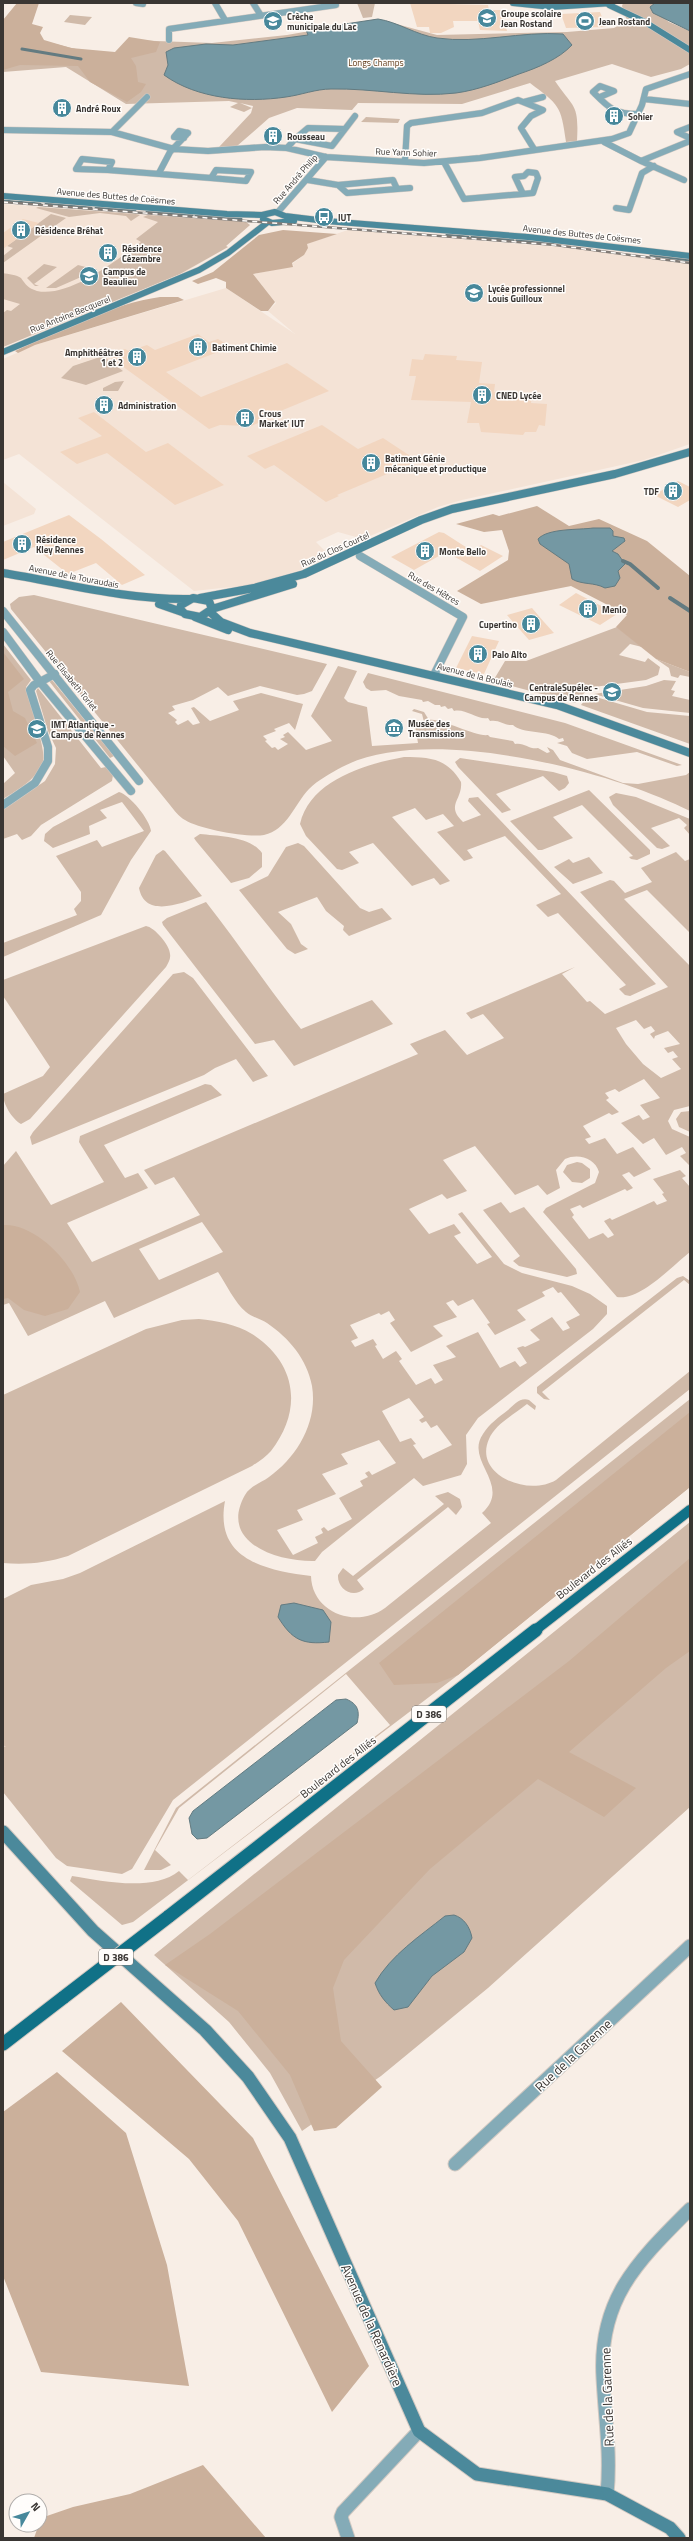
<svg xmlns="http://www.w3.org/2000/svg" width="693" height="2541" viewBox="0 0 693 2541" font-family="'Titillium Web',sans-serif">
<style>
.built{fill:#f4e3d6}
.green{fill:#d0baa9;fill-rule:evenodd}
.forest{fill:#cbb09b}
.water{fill:#7498a3;stroke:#637b81}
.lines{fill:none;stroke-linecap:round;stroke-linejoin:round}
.stream-far1{stroke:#637b81;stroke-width:3}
.stream{stroke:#637b81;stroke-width:4}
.building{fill:#f2d6c0}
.street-far2-casing{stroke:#d2c9c2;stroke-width:7}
.street-far1-casing{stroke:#d2c9c2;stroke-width:9}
.street-casing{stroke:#d2c9c2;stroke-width:15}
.secondary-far2-casing{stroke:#d2c9c2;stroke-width:7}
.secondary-far1-casing{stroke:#d2c9c2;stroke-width:9}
.secondary-casing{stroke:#d2c9c2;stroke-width:15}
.primary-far1-casing{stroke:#d2c9c2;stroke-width:12}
.primary-casing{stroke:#d2c9c2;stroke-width:15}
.street-far2{stroke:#84abb7;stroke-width:6}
.street-far1{stroke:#84abb7;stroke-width:8}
.street{stroke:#84abb7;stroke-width:13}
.secondary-far2{stroke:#4b899b;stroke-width:6}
.secondary-far1{stroke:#4b899b;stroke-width:8}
.secondary{stroke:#4b899b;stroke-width:13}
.primary-far1{stroke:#107187;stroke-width:10}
.primary{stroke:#107187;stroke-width:13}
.rail-casing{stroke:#817b76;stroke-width:2.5}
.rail{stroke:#fffdfb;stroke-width:1.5;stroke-dasharray:5;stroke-linecap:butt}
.primary-bridge-casing{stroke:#d2c9c2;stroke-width:15;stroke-linecap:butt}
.primary-bridge{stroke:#107187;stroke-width:13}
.labels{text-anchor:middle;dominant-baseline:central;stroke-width:3;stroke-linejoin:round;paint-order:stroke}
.far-poi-label{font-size:9px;font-weight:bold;fill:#3a3633;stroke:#fffdfb;text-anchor:start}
.far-park-label{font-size:9px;fill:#613b18;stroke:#fffdfb}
.far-street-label{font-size:9px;fill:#3a3633;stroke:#fffdfb}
.shield{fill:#fffdfb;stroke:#75726f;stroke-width:1}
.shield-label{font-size:10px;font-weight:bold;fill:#3a3633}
.street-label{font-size:11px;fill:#3a3633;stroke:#fffdfb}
.near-street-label{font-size:13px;fill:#3a3633;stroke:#fffdfb}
</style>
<rect width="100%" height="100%" fill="#f8eee6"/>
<path class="built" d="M 3,204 L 246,222 L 250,225 L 226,246 L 228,247 L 187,271 L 3,347 Z
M 348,230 L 582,249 L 690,264 L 690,444 L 644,460 L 462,500 L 438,507 L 363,539 L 338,532 L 316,542 L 330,556 L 300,570 L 250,585 L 194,591 L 19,454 L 3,460 L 3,359 L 35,345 L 226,288 L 295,334 L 268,311 L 276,303 L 253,274 L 294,266 L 292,264 L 304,255 L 306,244 Z
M 3,482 L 36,509 L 34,514 L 3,526 Z"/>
<path class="green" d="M 357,3 L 375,3 L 372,17 L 363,18 Z
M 623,3 L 655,3 L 650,7 L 669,22 L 690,31 L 690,64 L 681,69 L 651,77 L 612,64 L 555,81 C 574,109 579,103 577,141 L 566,142 C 561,105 559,105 530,83 L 462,104 L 358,103 L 352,110 L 297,108 L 269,118 L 237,146 L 219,147 L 251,113 L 253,106 L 240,103 L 252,108 L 244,112 L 230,107 L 238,103 L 229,101 L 126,104 L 66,67 L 3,72 L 3,31 L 84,51 L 115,54 L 129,40 L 212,43 L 287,35 L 378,19 L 437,35 L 567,32 L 614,28 L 627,21 L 622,6 Z
M 70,15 L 92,17 L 85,25 L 64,22 Z
M 366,117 L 400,119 L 398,123 L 361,122 Z
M 38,207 L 136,214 L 140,215 L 131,221 L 126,216 L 100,213 L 69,217 L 36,208 Z
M 51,214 L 66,218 L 3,263 L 3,256 L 13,248 L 7,246 Z
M 148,215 L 246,222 L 250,225 L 226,246 L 228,247 L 180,274 L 3,347 L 3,313 L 7,310 L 11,311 L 20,304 L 3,299 L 3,273 C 8,274 17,275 21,278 C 26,285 28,288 37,291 C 69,298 117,260 141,242 L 136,239 L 158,222 L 143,217 Z
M 44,264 L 57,267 L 34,284 L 39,286 L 35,286 L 27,278 Z
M 78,265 L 97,270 L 56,288 L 40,288 L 46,288 Z
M 103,356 L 123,371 L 86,385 L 61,378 L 73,366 Z
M 124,381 L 118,391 L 103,391 L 103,388 L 115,382 Z
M 34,595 L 327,664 L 312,691 L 304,694 L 297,695 L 260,686 L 228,696 L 218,687 L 193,700 L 172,706 L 175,710 L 168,713 L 177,720 L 175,722 L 178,725 L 188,720 L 193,725 L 200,723 L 191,708 L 194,707 L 210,721 L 239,710 L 233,701 L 261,693 L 303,704 L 295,730 L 289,723 L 274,729 L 276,731 L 263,736 L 267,740 L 265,741 L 272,748 L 275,747 L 278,750 L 288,744 L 280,739 L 285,737 L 283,735 L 288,732 L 306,750 L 332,741 L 311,716 L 338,666 L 357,671 L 344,698 L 348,702 L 367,707 L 372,746 L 418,743 L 414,720 L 424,722 L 422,714 L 412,711 L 414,709 L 424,712 L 429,720 C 440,717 475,737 488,735 L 490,737 L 513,741 L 515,744 C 524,742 530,750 538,748 L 547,753 L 550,752 L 547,747 L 553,750 L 560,760 L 623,783 L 638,784 L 686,775 L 690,772 L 690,811 C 609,770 426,723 342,767 C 331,773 318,780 309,789 C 294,805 287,830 264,835 C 247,838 199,829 185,820 C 179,817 174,810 170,805 L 11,609 L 10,604 L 19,597 Z
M 617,627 L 642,647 L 630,644 L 619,655 L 645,662 L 648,658 L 660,667 L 658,675 L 646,680 L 594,687 L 586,691 L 575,703 L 493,681 L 505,661 L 526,661 Z
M 3,644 L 31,680 L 26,687 C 29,702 47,751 43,762 C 37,779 18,790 3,799 L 3,784 L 15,773 L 3,756 Z
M 656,659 L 690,672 L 690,677 L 680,675 L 678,678 L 671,676 L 669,668 Z
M 368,673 L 565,723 L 682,765 L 677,766 L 637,752 L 587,759 L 572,753 L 567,746 L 557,743 L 564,741 L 563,738 L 559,739 C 550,730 521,734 513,725 C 505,726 499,719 490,721 L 488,718 C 477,720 465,708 454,711 L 452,708 L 448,709 L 445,706 L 441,707 L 440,705 L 435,705 L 428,701 L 423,702 L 422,700 L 399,696 L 386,690 L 371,691 L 366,688 L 363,682 Z
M 52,680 L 114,756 L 110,758 L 49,681 Z
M 664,680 L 676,681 L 671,690 L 675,691 L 672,696 L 690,700 L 690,713 L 643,708 L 594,694 L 646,686 Z
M 38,688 L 101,768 L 106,767 L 113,775 L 112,781 L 41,825 L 31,836 L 22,840 L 17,834 L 3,839 L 3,810 L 45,781 L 55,764 L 56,748 L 48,731 L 36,691 Z
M 589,695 L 647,712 L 690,716 L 690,744 L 581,705 Z
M 404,757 C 429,757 447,758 461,782 C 463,800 445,805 463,822 L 481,815 L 468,801 L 469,798 L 478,797 L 656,984 L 630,996 L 625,995 L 619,989 L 626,985 L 558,913 L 548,917 L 536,905 L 561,894 L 505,836 L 467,850 L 473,858 L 464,861 L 437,832 L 454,826 L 443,814 L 426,820 L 415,808 L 392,817 L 450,881 L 440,885 L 434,878 L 412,886 L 373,843 L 349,852 L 359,863 L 342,870 L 337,869 L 306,836 L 300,824 C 310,780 366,764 404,757 Z
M 460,758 L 553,772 L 567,776 L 569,783 L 565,788 L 559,791 L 543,776 L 496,794 L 511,810 L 502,813 L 458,767 L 455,762 Z
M 589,790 L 650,850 L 650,854 L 637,860 L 631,859 L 629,857 L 633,856 L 582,805 L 553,817 L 573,838 L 542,850 L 538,850 L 510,821 Z
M 119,792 C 130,795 150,820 151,831 L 131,860 L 101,915 L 3,957 L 3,943 L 77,915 L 74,909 L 81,901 L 81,892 L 56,856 L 97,840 L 102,847 L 144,831 L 122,802 L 100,810 L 107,818 L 89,826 L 90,834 L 53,848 L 44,841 L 45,834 L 53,827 Z
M 616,793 L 636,797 L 690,819 L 690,835 L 684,828 L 687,825 L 679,818 L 651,828 L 670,846 L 662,849 L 657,848 L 613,805 L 609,797 Z
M 200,834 C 218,836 250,836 262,853 L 262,867 L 249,878 L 231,883 L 196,841 L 194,838 Z
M 298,843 L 304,846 L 360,908 L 369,912 L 382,908 L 392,919 L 349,936 L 343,930 L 344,926 L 326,911 L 317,897 L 278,912 L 291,924 L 301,944 L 308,949 L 295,954 L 287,949 L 239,890 L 268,876 L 286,847 Z
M 163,850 L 165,851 L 202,896 C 182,903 145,919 139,888 L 156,855 Z
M 676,852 L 685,861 L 690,859 L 690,933 L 647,890 L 624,899 L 690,966 L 690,1106 L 674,1110 L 668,1121 L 672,1129 L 690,1137 L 690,1166 L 680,1156 L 686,1153 L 682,1147 L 666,1155 L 654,1138 L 643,1144 L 621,1123 L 639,1115 L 643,1120 L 650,1117 L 640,1105 L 660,1098 L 644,1079 L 619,1092 L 615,1089 L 605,1093 L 609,1098 L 606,1100 L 619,1112 L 612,1115 L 609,1113 L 583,1126 L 591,1137 L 585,1139 L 589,1144 L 605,1138 L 617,1154 L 633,1147 L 651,1169 L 634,1177 L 629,1172 L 622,1175 L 633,1188 L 627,1191 L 625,1189 L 583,1208 L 580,1205 L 570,1209 L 574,1215 L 572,1217 L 589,1239 L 603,1233 L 608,1238 L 614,1235 L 604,1221 L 610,1218 L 612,1220 L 654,1201 L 657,1205 L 667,1201 L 662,1194 L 664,1193 L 653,1179 L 680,1170 L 686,1176 L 682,1178 L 690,1187 L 690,1252 C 672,1266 640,1301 617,1297 L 543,1212 L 546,1208 L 595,1183 L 599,1172 C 595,1158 578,1153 565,1159 L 556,1170 L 560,1188 L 547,1195 L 538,1185 L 515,1195 L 475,1146 L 443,1160 L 467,1191 L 447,1199 L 442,1194 L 409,1209 L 429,1234 L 454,1224 L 461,1233 L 454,1236 L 477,1264 L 492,1257 L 458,1214 L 462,1212 L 504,1264 L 522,1273 L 572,1286 L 590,1294 L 607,1306 L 607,1314 L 593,1329 L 478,1418 L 466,1435 L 467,1464 L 461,1475 L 423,1486 L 414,1478 L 322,1552 L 315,1561 C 278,1562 218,1543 245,1495 C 250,1486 261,1483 269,1477 C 297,1457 318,1422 312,1386 C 307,1359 289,1338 267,1323 C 261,1319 252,1317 246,1312 C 235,1303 226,1284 218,1272 L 114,1318 L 105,1301 L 28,1336 L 9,1303 L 3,1305 L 3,1166 L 16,1151 L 51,1205 L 104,1182 L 82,1147 L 79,1142 L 80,1136 L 205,1084 L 211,1085 L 222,1095 L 104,1145 L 125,1178 L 138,1173 L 148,1188 L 67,1223 L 92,1262 L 200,1215 L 174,1177 L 155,1185 L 144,1170 L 418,1054 L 410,1044 L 445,1030 L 467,1055 L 504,1038 L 483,1014 L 471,1019 L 466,1013 L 575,967 L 562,974 L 587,1002 L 590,1001 L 605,1014 L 668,987 L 580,892 L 610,880 L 614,881 L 625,893 L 652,882 L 641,868 ZM 636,1020 L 644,1029 L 651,1026 L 655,1031 L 650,1034 L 654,1039 L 655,1036 L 668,1031 L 680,1044 L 664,1048 L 668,1053 L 673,1051 L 678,1057 L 672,1059 L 681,1069 L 661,1078 L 643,1064 L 626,1044 L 616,1028 ZM 202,1222 L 223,1252 L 159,1280 L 139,1249 ZM 553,1287 L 558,1293 L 561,1292 L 580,1315 L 566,1322 L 570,1328 L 563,1331 L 552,1317 L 530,1330 L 540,1340 L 525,1347 L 523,1346 L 517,1348 L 527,1363 L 520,1367 L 515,1361 L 500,1368 L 478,1332 L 446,1346 L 456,1357 L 433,1365 L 443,1380 L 435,1384 L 431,1378 L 416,1385 L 399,1361 L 402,1359 L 396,1351 L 383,1359 L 375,1346 L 377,1345 L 373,1339 L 355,1347 L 351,1341 L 358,1338 L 350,1325 L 379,1313 L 381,1315 L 389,1311 L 395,1320 L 390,1323 L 411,1352 L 443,1336 L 433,1326 L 457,1317 L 446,1303 L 453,1300 L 458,1306 L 473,1299 L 490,1323 L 487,1324 L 495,1335 L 526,1320 L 517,1310 L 545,1296 L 542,1292 ZM 409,1398 L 424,1417 L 419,1420 L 422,1423 L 426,1421 L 431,1428 L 437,1425 L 452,1445 L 423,1459 L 413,1445 L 416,1444 L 411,1438 L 400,1442 L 382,1411 ZM 379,1440 L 396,1463 L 372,1475 L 369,1471 L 365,1473 L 368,1477 L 360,1481 L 363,1486 L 339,1498 L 352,1519 L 328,1531 L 324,1527 L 321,1529 L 323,1533 L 315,1537 L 318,1543 L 293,1555 L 277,1530 L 303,1520 L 297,1510 L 336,1494 L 322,1474 L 348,1464 L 341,1454 Z
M 589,857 L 603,873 L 573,884 L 554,867 L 569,859 L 573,863 Z
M 206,902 C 239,944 268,988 301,1029 L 372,1000 L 393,1024 L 294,1066 L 274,1040 L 255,1044 L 163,925 L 162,922 L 167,918 Z
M 146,926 C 154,927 170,945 170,954 C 171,959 168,963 166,967 L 30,1119 L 21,1124 C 12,1119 3,1104 3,1094 L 43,1076 L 50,1067 L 3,996 L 3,980 Z
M 184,972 L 193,978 L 268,1076 L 253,1082 L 236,1059 L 215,1068 L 204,1075 L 32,1145 L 30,1137 L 33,1132 L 173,974 Z
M 690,1111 L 690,1132 L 679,1127 L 676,1119 L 681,1112 Z
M 577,1162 L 582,1163 L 590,1169 L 590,1178 L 582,1183 L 572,1182 L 563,1172 L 567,1165 Z
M 501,1202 L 510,1213 L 524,1207 L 576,1269 L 577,1274 L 567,1277 L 519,1266 L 513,1261 L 520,1256 L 483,1210 Z
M 683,1276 L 690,1281 L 690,1285 L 684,1280 L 542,1392 L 550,1400 L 544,1399 L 537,1393 L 537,1387 L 677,1278 Z
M 199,1319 C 217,1321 236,1324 252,1334 C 297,1363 303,1410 271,1451 C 266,1457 258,1462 252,1466 L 68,1556 C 46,1563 25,1565 3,1563 L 3,1395 L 146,1329 L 182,1320 Z
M 690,1371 L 690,1389 L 173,1800 L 132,1869 L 122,1874 L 67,1866 L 56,1858 L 3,1792 L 3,1746 L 6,1747 L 3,1745 L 3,1599 L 31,1585 L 63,1579 L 80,1573 L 225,1501 C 214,1560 266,1570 311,1576 C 312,1613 356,1629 385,1608 L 491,1523 L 482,1513 C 513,1485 464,1461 483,1434 C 489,1424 499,1417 508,1410 C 514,1405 520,1397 529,1400 L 536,1406 L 535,1410 L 527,1404 C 515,1414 495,1424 489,1439 C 473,1475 528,1497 556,1480 Z
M 690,1399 L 690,1487 L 458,1675 L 133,1922 L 122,1925 L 70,1881 L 72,1876 C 102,1881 153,1892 179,1871 L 188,1880 L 390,1725 L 346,1674 L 179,1808 L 155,1850 L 171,1865 L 161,1870 L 144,1870 L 176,1808 Z
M 448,1492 L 460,1499 L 462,1507 L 456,1515 L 448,1507 L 357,1580 L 364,1589 C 353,1599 337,1589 338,1575 L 343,1568 L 353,1576 L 444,1504 L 435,1496 Z
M 690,1522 L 690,1807 L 488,1988 L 381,2076 L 302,2131 L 270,2073 L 229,2022 L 154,1955 Z"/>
<path class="forest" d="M 17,3 L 39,3 L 32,24 L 43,27 L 40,33 L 44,40 L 71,48 L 115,52 L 129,37 L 160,42 L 156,52 L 131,58 L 136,66 L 138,82 L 146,84 L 141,92 L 127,102 L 90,82 L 78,66 L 20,65 L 3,70 L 3,20 Z
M 283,230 L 337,234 L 307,244 L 308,248 L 304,255 L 292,263 L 293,267 L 253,274 L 275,302 L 268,311 L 261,311 L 226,288 L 226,282 L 216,278 L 198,284 L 192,281 L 213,272 L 259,235 Z
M 160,297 L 178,297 L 184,300 L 35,345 L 18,353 L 15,351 C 57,331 114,303 160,297 Z
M 537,506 L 569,526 L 599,519 L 647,541 L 690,576 L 690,672 L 656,659 L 616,627 L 627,615 L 571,586 L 481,604 L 457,591 L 508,560 L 509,551 L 502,530 L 484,532 L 456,524 L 493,514 L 499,516 Z
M 3,652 L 24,679 L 8,692 L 13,711 L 25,718 L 37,743 L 15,756 L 3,746 Z
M 3,1225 C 35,1223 74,1263 80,1292 L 68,1309 L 45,1316 L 24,1310 L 8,1298 L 3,1299 Z
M 690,1412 L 690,1487 L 458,1675 L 437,1683 L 394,1685 L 379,1663 Z
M 690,1558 L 690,1651 L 666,1668 L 569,1752 L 636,1788 L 604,1817 L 538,1779 L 430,1869 L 344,1960 L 333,1988 L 341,2041 L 382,2087 L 336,2128 L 314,2131 L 290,2075 L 238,2011 L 165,1965 L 210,1934 L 569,1661 Z
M 121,2002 L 253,2138 L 369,2366 L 332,2412 L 238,2221 L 189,2159 L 62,2051 Z
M 57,2072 L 126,2133 L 167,2265 L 189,2386 L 41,2372 L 3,2276 L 3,2112 Z
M 203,2465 L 266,2538 L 34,2538 L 41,2518 L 73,2507 L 130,2494 Z"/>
<path class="water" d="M 655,3 L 690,3 L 690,31 L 653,13 L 650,7 Z
M 378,19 C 398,22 416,35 437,38 C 478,44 521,31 563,34 L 572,45 C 559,59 537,68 519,74 C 498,82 478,90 456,93 C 415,98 372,88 331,89 C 316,89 301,95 286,97 C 246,103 197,99 164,75 L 168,65 L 166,52 L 174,48 L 206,44 L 233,45 L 308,35 L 306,30 Z
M 593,528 L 610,528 L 613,531 L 613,536 L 624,538 L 625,541 L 612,551 L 618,554 L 625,564 L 618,571 L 620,578 L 615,586 L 605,588 C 594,582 582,585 572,579 L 569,564 L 540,544 L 538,539 C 548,528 579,530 593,528 Z
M 294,1603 L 323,1610 L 331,1622 L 329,1642 C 303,1645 292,1640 278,1617 L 281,1605 Z
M 346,1699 C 358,1704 360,1711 357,1723 L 207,1838 L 197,1839 L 192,1834 L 189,1818 L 193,1811 L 336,1700 Z
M 454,1915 C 464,1918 470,1927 472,1938 L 464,1952 L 432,1976 L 408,2007 L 394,2010 C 385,2002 379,1995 375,1983 C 391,1955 420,1936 445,1916 Z"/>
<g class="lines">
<path class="stream-far1" d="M 22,49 L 81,59
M 3,201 L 40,204
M 46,204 L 91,208
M 96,208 L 135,211
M 147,212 L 192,215
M 196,216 L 241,219
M 447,235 L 468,237
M 472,237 L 513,240
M 517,240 L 553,243
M 651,255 L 690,260"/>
<path class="stream" d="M 623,561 L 630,564 L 658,588
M 670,598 L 690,611"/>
</g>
<path class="building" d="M 410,3 L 488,5 L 489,10 L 502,10 L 507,31 L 480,30 L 478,21 L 453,21 L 454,27 L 441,33 L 430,33 L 429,27 L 417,27 Z
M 600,12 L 606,27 L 566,28 L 561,14 Z
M 23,219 L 39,223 L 3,249 L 3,233 Z
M 198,334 L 209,342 L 218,339 L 231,347 L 166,372 L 201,397 L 287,363 L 329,391 L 261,419 L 263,421 L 251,426 L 220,425 L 209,429 L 111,358 L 114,357 L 111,355 L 125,349 L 129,351 L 147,345 L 155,350 Z
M 425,354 L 457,356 L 456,360 L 482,362 L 479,383 L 495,384 L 494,392 L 532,395 L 531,403 L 547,404 L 545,426 L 539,425 L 536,432 L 525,432 L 523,435 L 481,432 L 479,423 L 467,423 L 471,402 L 411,400 L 416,376 L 409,376 L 412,359 L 423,360 Z
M 94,412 L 146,452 L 168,443 L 224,485 L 175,505 L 107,453 L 77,464 L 60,452 L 102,436 L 78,418 Z
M 322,425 L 358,449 L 383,438 L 418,461 L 337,495 L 339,496 L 326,502 L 274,465 L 265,469 L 247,456 Z
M 678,481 L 690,487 L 690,500 L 678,507 L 654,495 Z
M 69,515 L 101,539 L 145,575 L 122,585 L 96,563 L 68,574 L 34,547 L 3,560 L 3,542 Z
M 439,532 L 444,533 L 472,551 L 481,545 L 503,556 L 480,571 L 446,552 L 414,570 L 391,557 Z
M 576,593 L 617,614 L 600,625 L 559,605 Z
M 532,608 L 544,622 L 554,633 L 529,640 L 507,615 Z
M 472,636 L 499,641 L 484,674 L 456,668 Z"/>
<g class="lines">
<g class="street-far2-casing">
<path id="street-far2" d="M 136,3 L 143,4
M 215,3 L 225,20
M 253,3 L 260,14
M 169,40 L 169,29 L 336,5
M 600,97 L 614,91 L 600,86 L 593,92 C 609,108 614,114 638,114
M 644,99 L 690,104
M 524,102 L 543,97
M 690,127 L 677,132 L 690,138
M 3,130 L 112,132 L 174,149 L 208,151 L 265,147 L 287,148 L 326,157 L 424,163 L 480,158 L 612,139 L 629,133 L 642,105 L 646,89 L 690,74
M 112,132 L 147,97
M 184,138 L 174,137 L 179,131 L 188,133
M 295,139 L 308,128 L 344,129
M 604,142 L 641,161
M 287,148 L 295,139 L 332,146 L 355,116
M 82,159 L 112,162 L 108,170 L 76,169 Z
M 405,161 L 407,126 L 411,123 L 482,113 L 518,100 L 543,110 L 531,116 L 521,128 L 534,149
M 444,162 L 464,199 L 523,194
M 108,170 L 211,178
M 216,170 L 251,172 L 246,181 L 211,178 Z
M 528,172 L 536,173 L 538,178 L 533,193 L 523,194 L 515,177 L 524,176 Z
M 159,173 L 170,152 L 188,133
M 308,180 L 338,185
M 393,180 L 397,189 L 347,193 L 338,185 Z
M 684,180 L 641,161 L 690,141
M 397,189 L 410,188
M 616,208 L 629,210 L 642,173 L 654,166
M 278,212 L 326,157"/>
</g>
<g class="street-far1-casing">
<path id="street-far1" d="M 360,556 L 463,617 L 434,675
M 3,611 L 139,781
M 3,632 L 40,682 L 131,791
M 3,805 L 35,783 L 48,761 L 48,747 L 30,690 L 34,685 L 55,674"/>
</g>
<g class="street-casing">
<path id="street" d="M 455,2164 L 690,1946
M 607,2494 C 611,2454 605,2418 603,2378 C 598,2299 638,2261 690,2209
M 348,2538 L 341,2517 L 343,2512 L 419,2431"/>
</g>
<g class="secondary-far2-casing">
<path id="secondary-far2" d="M 513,3 L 552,7 L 612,3
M 609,5 L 645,22 L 690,50
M 3,196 L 227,214 L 262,215 L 275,212 L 285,216 L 326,221 L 528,237 L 690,256
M 263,219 L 272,223 L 294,221
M 3,352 L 199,270 L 228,253 L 268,222"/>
</g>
<g class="secondary-far1-casing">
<path id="secondary-far1" d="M 3,573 C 65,583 125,600 189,599
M 193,598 L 209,601 L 212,609 L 200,617 L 185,614 L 180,609 L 181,605 Z
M 200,598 L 254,588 L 304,574 L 421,520 L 452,509 L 615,474 L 690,452
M 159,604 L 182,612
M 212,609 L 293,584
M 210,612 L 221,622 L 250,633 L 557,705 L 690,753
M 195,617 L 228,630"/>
</g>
<g class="secondary-casing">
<path id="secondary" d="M 3,1832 L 93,1931 L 205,2030 L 248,2077 L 290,2138 L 419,2431 L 477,2474 L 607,2494 L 670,2528 L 679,2538"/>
</g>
<g class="primary-far1-casing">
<path id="primary-far1" d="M 534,1631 L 690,1510"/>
</g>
<g class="primary-casing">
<path id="primary" d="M 168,1917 L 536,1630
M 3,2044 L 64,1997"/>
</g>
<use href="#street-far2" class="street-far2"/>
<use href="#street-far1" class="street-far1"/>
<use href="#street" class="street"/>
<use href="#secondary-far2" class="secondary-far2"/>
<use href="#secondary-far1" class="secondary-far1"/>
<use href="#secondary" class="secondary"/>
<use href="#primary-far1" class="primary-far1"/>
<use href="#primary" class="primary"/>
<g class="rail-casing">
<path id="rail" d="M 3,202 L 555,245 L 690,263"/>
</g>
<use href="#rail" class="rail"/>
<g class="primary-bridge-casing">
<path id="primary-bridge" d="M 64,1997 L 168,1917"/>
</g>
<use href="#primary-bridge" class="primary-bridge"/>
</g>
<defs>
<g id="school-disc" transform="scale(1)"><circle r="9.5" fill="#47889b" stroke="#fffdfb"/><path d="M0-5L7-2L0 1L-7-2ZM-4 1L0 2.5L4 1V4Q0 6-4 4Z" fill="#fff"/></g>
<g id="stadium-disc" transform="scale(1)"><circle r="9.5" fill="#47889b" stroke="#fffdfb"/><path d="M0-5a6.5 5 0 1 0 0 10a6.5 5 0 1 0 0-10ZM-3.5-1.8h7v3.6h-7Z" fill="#fff"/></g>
<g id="building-disc" transform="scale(1)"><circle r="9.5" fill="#47889b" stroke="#fffdfb"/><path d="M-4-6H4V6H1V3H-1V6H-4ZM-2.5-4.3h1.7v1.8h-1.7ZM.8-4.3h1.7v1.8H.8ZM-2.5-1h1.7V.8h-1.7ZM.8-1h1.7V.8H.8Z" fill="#fff"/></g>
<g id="bus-disc" transform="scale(1)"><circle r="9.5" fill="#47889b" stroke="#fffdfb"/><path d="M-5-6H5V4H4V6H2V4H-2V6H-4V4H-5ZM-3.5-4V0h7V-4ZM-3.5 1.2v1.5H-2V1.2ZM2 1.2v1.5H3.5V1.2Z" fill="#fff"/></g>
<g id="university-disc" transform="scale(1)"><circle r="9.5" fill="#47889b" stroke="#fffdfb"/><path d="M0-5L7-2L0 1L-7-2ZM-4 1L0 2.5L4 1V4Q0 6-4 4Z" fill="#fff"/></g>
<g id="museum-disc" transform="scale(1)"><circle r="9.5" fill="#47889b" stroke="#fffdfb"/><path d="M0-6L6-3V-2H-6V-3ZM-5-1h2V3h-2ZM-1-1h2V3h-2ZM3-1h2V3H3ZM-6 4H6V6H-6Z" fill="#fff"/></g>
</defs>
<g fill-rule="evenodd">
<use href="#school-disc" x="487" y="18"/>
<use href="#school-disc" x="273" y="21"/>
<use href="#stadium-disc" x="585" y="21"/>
<use href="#building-disc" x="62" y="108"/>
<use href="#building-disc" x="614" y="116"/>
<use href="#building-disc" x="273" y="136"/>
<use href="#bus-disc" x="324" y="217"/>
<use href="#building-disc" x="21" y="230"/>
<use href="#building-disc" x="108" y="253"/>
<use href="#university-disc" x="89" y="276"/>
<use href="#school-disc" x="474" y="293"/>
<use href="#building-disc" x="198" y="347"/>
<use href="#building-disc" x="137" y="357"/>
<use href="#building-disc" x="482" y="395"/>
<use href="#building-disc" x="104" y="405"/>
<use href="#building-disc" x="245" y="418"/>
<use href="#building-disc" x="371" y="463"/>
<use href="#building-disc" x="673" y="491"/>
<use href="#building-disc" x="22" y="544"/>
<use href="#building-disc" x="425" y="551"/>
<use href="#building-disc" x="588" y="609"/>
<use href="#building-disc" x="531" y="624"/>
<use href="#building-disc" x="478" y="654"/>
<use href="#university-disc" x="612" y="692"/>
<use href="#museum-disc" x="394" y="728"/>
<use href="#university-disc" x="37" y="729"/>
</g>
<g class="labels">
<g class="far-poi-label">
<text x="501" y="13">Groupe scolaire<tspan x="501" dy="10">Jean Rostand</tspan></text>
<text x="287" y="16">Crèche<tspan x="287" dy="10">municipale du Lac</tspan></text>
<text x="599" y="21">Jean Rostand</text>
<text x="76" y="108">André Roux</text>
<text x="628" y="116">Sohier</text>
<text x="287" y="136">Rousseau</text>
<text x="338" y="217">IUT</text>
<text x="35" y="230">Résidence Bréhat</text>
<text x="122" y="248">Résidence<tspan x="122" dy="10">Cézembre</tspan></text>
<text x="103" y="271">Campus de<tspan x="103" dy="10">Beaulieu</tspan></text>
<text x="488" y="288">Lycée professionnel<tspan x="488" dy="10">Louis Guilloux</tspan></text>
<text x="212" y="347">Batiment Chimie</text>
<text x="123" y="352" text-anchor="end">Amphithéâtres<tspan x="123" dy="10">1 et 2</tspan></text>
<text x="496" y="395">CNED Lycée</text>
<text x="118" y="405">Administration</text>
<text x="259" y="413">Crous<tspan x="259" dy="10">Market’ IUT</tspan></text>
<text x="385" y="458">Batiment Génie<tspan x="385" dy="10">mécanique et productique</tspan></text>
<text x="659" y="491" text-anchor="end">TDF</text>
<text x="36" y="539">Résidence<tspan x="36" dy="10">Kley Rennes</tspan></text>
<text x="439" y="551">Monte Bello</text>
<text x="602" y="609">Menlo</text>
<text x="517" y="624" text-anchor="end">Cupertino</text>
<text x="492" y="654">Palo Alto</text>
<text x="598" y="687" text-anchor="end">CentraleSupélec -<tspan x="598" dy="10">Campus de Rennes</tspan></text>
<text x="408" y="723">Musée des<tspan x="408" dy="10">Transmissions</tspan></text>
<text x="51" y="724">IMT Atlantique -<tspan x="51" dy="10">Campus de Rennes</tspan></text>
</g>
<g class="far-park-label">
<text x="376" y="62">Longs Champs</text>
</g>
<g class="far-street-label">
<text transform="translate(406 152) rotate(2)">Rue Yann Sohier</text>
<text transform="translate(295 179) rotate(-49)">Rue André Philip</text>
<text transform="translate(116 196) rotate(5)">Avenue des Buttes de Coësmes</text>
<text transform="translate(582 234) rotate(6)">Avenue des Buttes de Coësmes</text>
<text transform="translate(70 314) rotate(-22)">Rue Antoine Becquerel</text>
<text transform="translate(335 549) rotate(-24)">Rue du Clos Courtel</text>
<text transform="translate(74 576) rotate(11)">Avenue de la Touraudais</text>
<text transform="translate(434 588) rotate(30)">Rue des Hêtres</text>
<text transform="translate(475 675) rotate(14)">Avenue de la Boulais</text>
<text transform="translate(72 680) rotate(51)">Rue Elisabeth Torlet</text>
</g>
<g class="shield">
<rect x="412" y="1706" width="34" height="16" rx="3"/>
<rect x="99" y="1949" width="34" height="16" rx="3"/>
</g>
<g class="shield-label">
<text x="429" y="1714">D 386</text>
<text x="116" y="1957">D 386</text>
</g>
<g class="street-label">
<text transform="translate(594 1568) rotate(-38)">Boulevard des Alliés</text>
<text transform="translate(338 1767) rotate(-38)">Boulevard des Alliés</text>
</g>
<g class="near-street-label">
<text transform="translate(573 2055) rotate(-43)">Rue de la Garenne</text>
<text transform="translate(372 2325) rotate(66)">Avenue de la Renardière</text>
<text transform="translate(607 2397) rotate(-92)">Rue de la Garenne</text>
</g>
</g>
<rect width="693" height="2541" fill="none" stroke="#3a3633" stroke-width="8"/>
<g transform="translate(28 2513) rotate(51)"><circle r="19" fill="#fffdfb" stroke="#b0adab"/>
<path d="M0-3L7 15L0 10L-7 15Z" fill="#47889b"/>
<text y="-6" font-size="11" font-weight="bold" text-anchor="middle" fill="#3a3633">N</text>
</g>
</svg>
